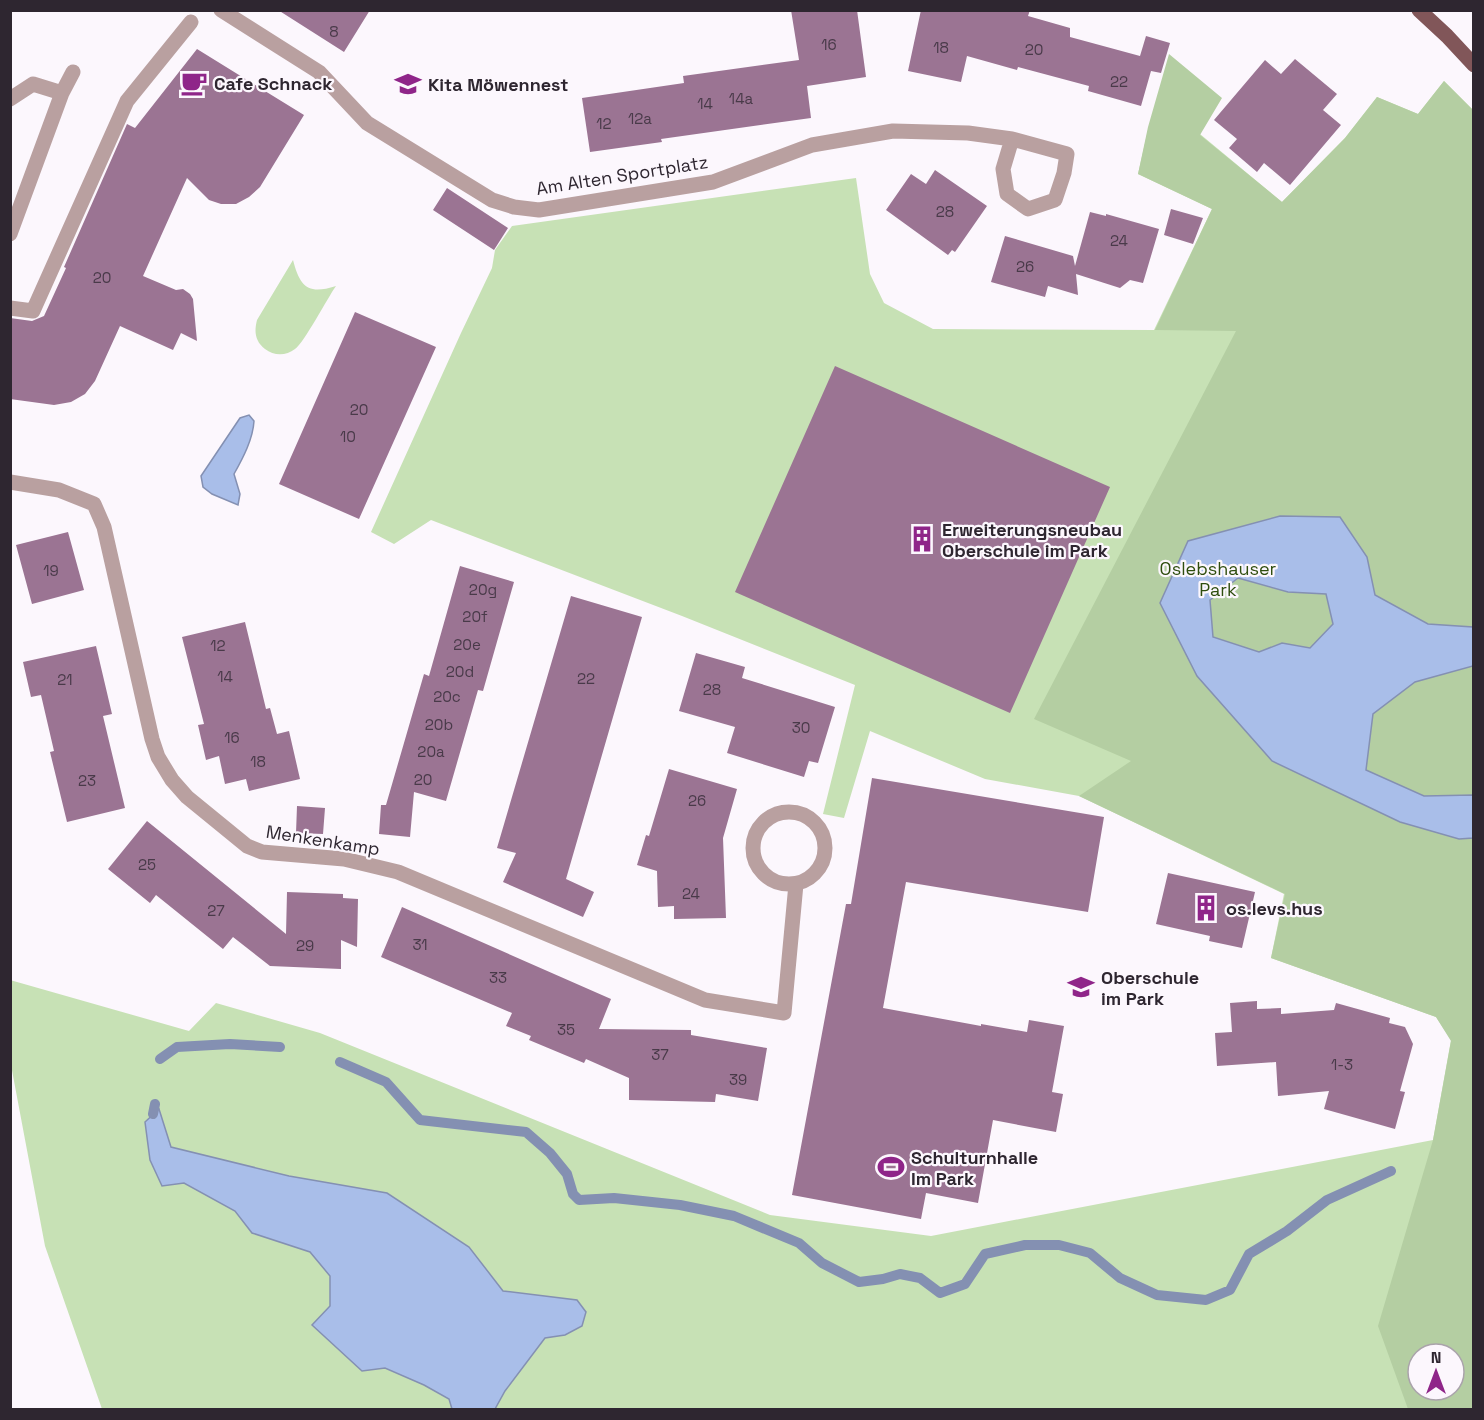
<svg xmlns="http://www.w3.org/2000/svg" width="1484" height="1420" viewBox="0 0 1484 1420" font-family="'Space Grotesk',sans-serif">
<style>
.green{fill:#c7e1b5;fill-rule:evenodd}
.forest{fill:#b4cea2;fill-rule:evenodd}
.water{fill:#a9bee9;stroke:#8490b2;stroke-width:1.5;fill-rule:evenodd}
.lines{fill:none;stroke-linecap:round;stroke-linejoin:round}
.stream{stroke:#8490b2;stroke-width:10}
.building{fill:#9b7493}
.minor{stroke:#b9a0a0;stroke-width:15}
.major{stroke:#815659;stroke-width:15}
.labels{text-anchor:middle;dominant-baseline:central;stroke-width:4.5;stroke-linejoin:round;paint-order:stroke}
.number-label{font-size:15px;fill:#493a49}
.poi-label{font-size:18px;font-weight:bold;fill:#2e2630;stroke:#fcf7fd;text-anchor:start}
.street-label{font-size:18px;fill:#2e2630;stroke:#fcf7fd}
.park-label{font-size:18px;fill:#2f4e0f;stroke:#fcf7fd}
</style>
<rect width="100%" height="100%" fill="#fcf7fd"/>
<path class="green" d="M 1444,81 L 1473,110 L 1473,1409 L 102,1409 L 45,1246 L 11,1065 L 10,980 L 189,1031 L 216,1003 L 320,1033 L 770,1215 L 931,1236 L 1433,1140 L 1451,1040 L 1436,1017 L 1271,958 L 1284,894 L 1079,796 L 985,779 L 870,731 L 844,818 L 823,814 L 855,685 L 682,616 L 431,520 L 394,544 L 371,532 L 461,333 L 492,268 L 495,250 L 512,226 L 856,178 L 870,274 L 884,303 L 933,329 L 1154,330 L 1212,209 L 1138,174 L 1148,130 L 1200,134 L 1282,202 L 1345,138 L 1377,97 L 1418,114 ZM 1418,1354 L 1454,1354 L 1454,1390 L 1418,1390 Z
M 293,260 C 300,287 308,295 336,286 C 328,297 304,343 295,349 C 286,356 274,356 265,349 C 255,341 254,332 257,320 Z"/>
<path class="forest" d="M 1169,54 L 1222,98 L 1200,135 L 1282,202 L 1345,138 L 1377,97 L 1418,114 L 1444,81 L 1473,110 L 1473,627 L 1428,624 L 1375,595 L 1367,557 L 1188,541 L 1197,676 L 1459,839 L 1473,838 L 1473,1409 L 1408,1409 L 1378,1326 L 1433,1140 L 1451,1041 L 1436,1017 L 1271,958 L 1285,894 L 1079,796 L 1131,761 L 1034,719 L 1236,331 L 1155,330 L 1212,209 L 1138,174 L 1148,127 ZM 1418,1354 L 1454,1354 L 1454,1390 L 1418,1390 Z
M 1238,578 L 1288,592 L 1326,594 L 1333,624 L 1310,648 L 1282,643 L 1259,652 L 1213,637 L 1210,600 Z
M 1473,666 L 1473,795 L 1424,796 L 1366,770 L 1373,714 L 1415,682 Z"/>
<path class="water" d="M 249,415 L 254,421 C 253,439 243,458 234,474 L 240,494 L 238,505 L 212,494 L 203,487 L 201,476 L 240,418 Z
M 1280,516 L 1340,517 L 1367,557 L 1375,595 L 1428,624 L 1473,627 L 1473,666 L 1415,682 L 1373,714 L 1366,770 L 1424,796 L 1473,795 L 1473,838 L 1459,839 L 1400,822 L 1272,761 L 1197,676 L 1160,603 L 1188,541 ZM 1238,578 L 1288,592 L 1326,594 L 1333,624 L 1310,648 L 1282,643 L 1259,652 L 1213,637 L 1210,600 Z
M 159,1109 L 171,1147 L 289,1176 L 387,1193 L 469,1247 L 503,1291 L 577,1300 L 586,1312 L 582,1326 L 565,1335 L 545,1338 L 505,1391 L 495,1409 L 452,1409 L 449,1399 L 424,1385 L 385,1368 L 362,1371 L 312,1325 L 330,1306 L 330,1276 L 310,1252 L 252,1233 L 235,1211 L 184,1183 L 162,1186 L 150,1160 L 145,1122 Z"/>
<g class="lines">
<path class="stream" d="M 160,1059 L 177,1047 L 230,1044 L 280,1047
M 340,1062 L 386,1082 L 420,1120 L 526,1132 L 550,1153 L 567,1174 L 573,1194 L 579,1200 L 614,1198 L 680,1205 L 734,1216 L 799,1243 L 822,1263 L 859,1282 L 883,1279 L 900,1274 L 920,1278 L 940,1293 L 965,1284 L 985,1254 L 1025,1245 L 1059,1245 L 1090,1253 L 1120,1278 L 1157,1295 L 1206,1300 L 1230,1290 L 1249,1254 L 1287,1231 L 1327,1200 L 1391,1171
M 153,1114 L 155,1104"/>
</g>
<path class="building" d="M 278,10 L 370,10 L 344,52 Z
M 791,10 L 857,10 L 866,77 L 807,86 L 811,118 L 661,139 L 662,142 L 590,152 L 582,98 L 684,83 L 683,76 L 799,60 Z
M 921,10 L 1030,10 L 1028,16 L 1070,28 L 1070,37 L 1140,56 L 1146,36 L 1170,43 L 1161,73 L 1151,71 L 1141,106 L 1088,91 L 1089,86 L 1018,67 L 1017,70 L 967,56 L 961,82 L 908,71 Z
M 197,49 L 304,115 L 260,187 L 249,197 L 236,204 L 221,204 L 209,200 L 187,178 L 143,276 L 176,290 L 183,289 L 190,294 L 193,299 L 197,341 L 181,333 L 173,350 L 120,326 L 95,381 L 85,394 L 71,402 L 54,405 L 10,399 L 10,318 L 32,321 L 44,316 L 66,268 L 64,267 L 127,124 L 135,128 Z
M 1295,59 L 1337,94 L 1323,110 L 1341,125 L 1290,185 L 1264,163 L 1257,172 L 1229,148 L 1237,139 L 1214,120 L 1265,60 L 1281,74 Z
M 935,170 L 987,206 L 955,252 L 952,250 L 948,255 L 886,210 L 911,174 L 926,184 Z
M 447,188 L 508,228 L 494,250 L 433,210 Z
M 1171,209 L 1203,218 L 1193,244 L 1164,235 Z
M 1090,212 L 1106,216 L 1106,214 L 1159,229 L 1143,283 L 1130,280 L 1120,288 L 1076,274 L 1078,295 L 1048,286 L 1045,297 L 991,282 L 1005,236 L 1073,256 L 1075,266 Z
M 355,312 L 436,347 L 359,519 L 279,484 Z
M 835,366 L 1110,487 L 1010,713 L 735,592 Z
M 68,532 L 84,590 L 32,604 L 16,545 Z
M 460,566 L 514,582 L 483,691 L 478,690 L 446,801 L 414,792 L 410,837 L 379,834 L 381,805 L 386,805 L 424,674 L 429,676 Z
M 571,596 L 642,617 L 566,879 L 594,892 L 583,917 L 503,882 L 516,853 L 497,848 Z
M 245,622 L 266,709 L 270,708 L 277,734 L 289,731 L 300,779 L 249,791 L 246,779 L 225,784 L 219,756 L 206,760 L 198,725 L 204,724 L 182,637 Z
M 96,646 L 112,714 L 103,716 L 125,808 L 67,822 L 50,752 L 54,751 L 41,695 L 31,697 L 23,662 Z
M 696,653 L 745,667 L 742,678 L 835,707 L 818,763 L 809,761 L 804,777 L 727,753 L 735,727 L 679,711 Z
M 669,769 L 737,789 L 723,838 L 726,918 L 674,919 L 674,906 L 658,907 L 657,871 L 637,865 L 646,835 L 649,836 Z
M 872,778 L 1104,817 L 1088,912 L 906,882 L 883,1008 L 981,1026 L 981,1024 L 1027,1032 L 1029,1020 L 1064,1026 L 1052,1092 L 1063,1094 L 1056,1132 L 993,1120 L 978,1203 L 926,1193 L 921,1219 L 792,1195 L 846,904 L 851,904 Z
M 297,806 L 325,808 L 323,834 L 296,833 Z
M 147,821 L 286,934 L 287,892 L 343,894 L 343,898 L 358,899 L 357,947 L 341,940 L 341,969 L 270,966 L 233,937 L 223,949 L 156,895 L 150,903 L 108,869 Z
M 1168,873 L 1255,892 L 1242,948 L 1209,941 L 1210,936 L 1156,924 Z
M 402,907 L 611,999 L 599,1029 L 691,1030 L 691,1035 L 767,1048 L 758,1101 L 716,1094 L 715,1102 L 629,1100 L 629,1078 L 586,1059 L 584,1063 L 529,1040 L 531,1036 L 506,1026 L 512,1013 L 381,957 Z
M 1257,1001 L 1257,1009 L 1281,1008 L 1281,1014 L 1334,1010 L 1336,1003 L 1390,1018 L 1389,1023 L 1405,1027 L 1413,1044 L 1400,1091 L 1405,1092 L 1395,1129 L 1324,1109 L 1329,1091 L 1278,1096 L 1276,1062 L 1217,1066 L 1215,1033 L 1232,1032 L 1230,1003 Z"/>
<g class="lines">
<path class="minor" d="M 221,10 L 319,72 L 367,123 L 492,200 L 514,207 L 539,210 L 713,182 L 812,145 L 893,131 L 968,133 L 1012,139 L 1067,154 L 1064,173 L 1055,200 L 1028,209 L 1007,194 L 1003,169 L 1012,139
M 10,99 L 33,84 L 62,93 L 73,72
M 10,234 L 62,93
M 10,308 L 33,311 L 127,101 L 191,22
M 10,482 L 59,490 L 94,504 L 104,527 L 152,739 L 158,757 L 172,780 L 187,797 L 247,846 L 262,852 L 344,859 L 398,872 L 705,1000 L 784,1013 L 796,884
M753 848a36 36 0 1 1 72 0a36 36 0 1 1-72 0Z"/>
<path class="major" d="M 1419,10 L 1447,36 L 1474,65"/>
</g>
<defs>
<g id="cafe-bare" transform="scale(2.07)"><path d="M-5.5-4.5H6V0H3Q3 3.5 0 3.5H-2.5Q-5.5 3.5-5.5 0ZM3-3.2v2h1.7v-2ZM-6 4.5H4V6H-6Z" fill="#8f2589" stroke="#fcf7fd" stroke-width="2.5" paint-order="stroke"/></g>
<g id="school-bare" transform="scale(2.07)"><path d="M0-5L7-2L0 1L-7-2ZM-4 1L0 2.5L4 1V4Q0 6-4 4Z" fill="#8f2589" stroke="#fcf7fd" stroke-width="2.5" paint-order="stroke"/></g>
<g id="building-bare" transform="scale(2.07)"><path d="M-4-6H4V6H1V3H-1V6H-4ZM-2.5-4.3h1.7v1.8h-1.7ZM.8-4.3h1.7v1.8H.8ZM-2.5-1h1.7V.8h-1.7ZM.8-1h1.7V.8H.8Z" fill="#8f2589" stroke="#fcf7fd" stroke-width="2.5" paint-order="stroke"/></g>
<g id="stadium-bare" transform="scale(2.07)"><path d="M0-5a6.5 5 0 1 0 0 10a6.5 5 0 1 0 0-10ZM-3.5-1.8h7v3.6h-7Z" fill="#8f2589" stroke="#fcf7fd" stroke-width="2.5" paint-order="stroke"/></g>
</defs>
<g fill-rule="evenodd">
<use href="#cafe-bare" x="194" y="83"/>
<use href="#school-bare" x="408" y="84"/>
<use href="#building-bare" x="922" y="539"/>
<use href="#building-bare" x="1206" y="908"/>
<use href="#school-bare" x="1081" y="987"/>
<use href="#stadium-bare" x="891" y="1167"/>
</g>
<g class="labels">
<g class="number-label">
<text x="334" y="31">8</text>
<text x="829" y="44">16</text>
<text x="941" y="47">18</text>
<text x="1034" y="49">20</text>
<text x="1119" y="81">22</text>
<text x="741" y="98">14a</text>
<text x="705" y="103">14</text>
<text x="640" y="118">12a</text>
<text x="604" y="123">12</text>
<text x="945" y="211">28</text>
<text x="1119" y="240">24</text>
<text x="1025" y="266">26</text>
<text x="102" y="277">20</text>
<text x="359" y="409">20</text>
<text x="348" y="436">10</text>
<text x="51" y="570">19</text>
<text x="483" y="589">20g</text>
<text x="475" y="616">20f</text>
<text x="467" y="644">20e</text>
<text x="218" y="645">12</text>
<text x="460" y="671">20d</text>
<text x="225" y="676">14</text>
<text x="586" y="678">22</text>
<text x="65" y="679">21</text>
<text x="712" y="689">28</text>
<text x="447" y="696">20c</text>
<text x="439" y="724">20b</text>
<text x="801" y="727">30</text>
<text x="232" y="737">16</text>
<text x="431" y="751">20a</text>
<text x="258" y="761">18</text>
<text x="423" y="779">20</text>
<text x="87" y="780">23</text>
<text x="697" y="800">26</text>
<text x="147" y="864">25</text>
<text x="691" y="893">24</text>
<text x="216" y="910">27</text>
<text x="420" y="944">31</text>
<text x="305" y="945">29</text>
<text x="498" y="977">33</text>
<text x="566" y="1029">35</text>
<text x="660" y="1054">37</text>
<text x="1342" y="1064">1-3</text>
<text x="738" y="1079">39</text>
</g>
<g class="poi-label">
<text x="214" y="83">Cafe Schnack</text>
<text x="428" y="84">Kita Möwennest</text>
<text x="942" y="529">Erweiterungsneubau<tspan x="942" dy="21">Oberschule im Park</tspan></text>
<text x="1226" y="908">os.levs.hus</text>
<text x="1101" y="977">Oberschule<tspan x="1101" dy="21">im Park</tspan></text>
<text x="911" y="1157">Schulturnhalle<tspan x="911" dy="21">Im Park</tspan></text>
</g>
<g class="street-label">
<text transform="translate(622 175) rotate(-9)">Am Alten Sportplatz</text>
<text transform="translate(323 840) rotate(9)">Menkenkamp</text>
</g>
<g class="park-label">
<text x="1218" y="568">Oslebshauser<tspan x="1218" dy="21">Park</tspan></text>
</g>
</g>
<rect width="1484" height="1420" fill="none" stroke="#2e2630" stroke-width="24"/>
<g transform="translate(1436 1372)"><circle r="28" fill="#fcf7fd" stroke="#aaa3ab" stroke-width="1.5"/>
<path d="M0-4.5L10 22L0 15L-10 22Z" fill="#8f2589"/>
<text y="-9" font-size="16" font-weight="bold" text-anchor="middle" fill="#2e2630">N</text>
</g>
</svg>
